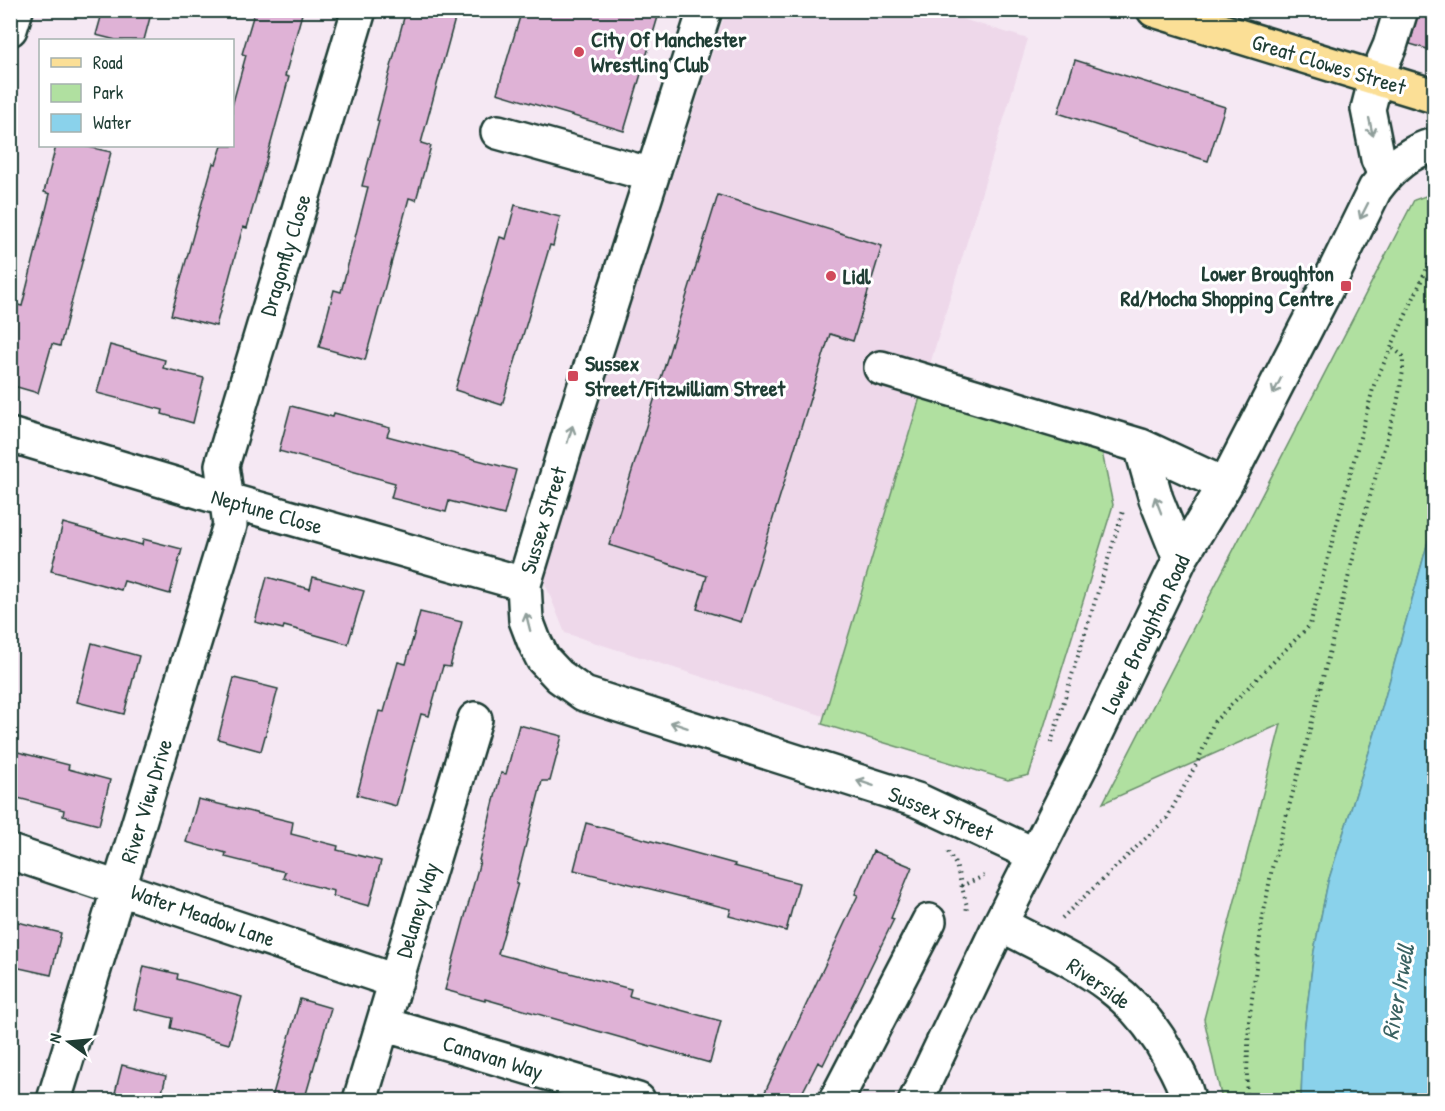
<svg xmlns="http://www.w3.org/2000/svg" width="1445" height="1111" viewBox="0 0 1445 1111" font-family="'Patrick Hand',sans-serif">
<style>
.built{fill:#eed8ea}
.green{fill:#b0e0a0;stroke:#688e6a;stroke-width:1.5}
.water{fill:#8ad2eb;stroke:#5f96a2;stroke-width:1.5}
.building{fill:#dfb2d6;stroke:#1f3d34;stroke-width:1.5}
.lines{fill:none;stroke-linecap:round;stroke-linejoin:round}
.minor-casing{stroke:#1f3d34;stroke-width:38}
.major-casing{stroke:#1f3d34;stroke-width:38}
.path{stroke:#1f3d34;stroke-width:4;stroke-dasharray:1.5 4.5;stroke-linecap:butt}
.minor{stroke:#fff;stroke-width:33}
.major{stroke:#fbdf96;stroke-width:33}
.oneway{stroke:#8f9e9a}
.poi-dot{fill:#d1495b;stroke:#fff;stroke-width:2}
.labels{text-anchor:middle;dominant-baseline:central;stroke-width:6;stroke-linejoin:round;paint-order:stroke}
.poi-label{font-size:22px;font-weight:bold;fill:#1f3d34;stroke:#fff;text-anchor:start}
.street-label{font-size:22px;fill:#1f3d34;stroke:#fff}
.water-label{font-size:24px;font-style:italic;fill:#3a6262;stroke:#fff}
</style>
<rect width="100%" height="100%" fill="#f5e8f3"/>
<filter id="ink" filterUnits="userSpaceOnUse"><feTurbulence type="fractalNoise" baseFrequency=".0167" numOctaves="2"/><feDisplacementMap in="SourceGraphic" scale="12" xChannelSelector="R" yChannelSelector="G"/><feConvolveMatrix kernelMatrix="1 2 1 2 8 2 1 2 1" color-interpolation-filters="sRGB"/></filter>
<g filter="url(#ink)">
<path class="built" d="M 726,11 L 936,11 L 1028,39 L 824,716 L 565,633 L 542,576 Z"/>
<path class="green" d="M 1434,193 L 1434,520 L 1375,733 L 1328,882 L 1314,951 L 1303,1041 L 1301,1100 L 1222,1100 L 1204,1019 L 1281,724 L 1103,803 L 1414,200 Z
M 921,394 L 1102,452 L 1113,505 L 1029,775 L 1008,780 L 822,724 Z"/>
<path class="water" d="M 1434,520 L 1434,1100 L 1301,1100 L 1303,1041 L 1314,951 L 1328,882 L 1375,733 Z"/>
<path class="building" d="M 103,10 L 152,10 L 144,40 L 116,40 L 96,35 Z
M 255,10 L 303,10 L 285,76 L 289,77 L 265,165 L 247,228 L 243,227 L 216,326 L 171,315 L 213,163 L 216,164 L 222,146 L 232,146 L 232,106 L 246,55 L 242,54 Z
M 406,10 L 441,10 L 456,15 L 421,143 L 431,146 L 416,200 L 409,198 L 365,360 L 319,347 L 334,290 L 341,292 L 368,187 L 362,186 L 379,121 L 377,120 Z
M 522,10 L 660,10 L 624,131 L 497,93 Z
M 1419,10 L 1434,10 L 1434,51 L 1410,44 Z
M 1075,60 L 1225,107 L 1208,161 L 1058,113 Z
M 56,146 L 84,146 L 111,152 L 60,346 L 52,344 L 38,393 L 10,385 L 10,303 L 22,306 L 50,194 L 44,192 Z
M 718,195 L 882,246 L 853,341 L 830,334 L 741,622 L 697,609 L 707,576 L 609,545 Z
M 515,205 L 560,217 L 553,246 L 550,245 L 502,405 L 455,390 L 500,237 L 506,239 Z
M 110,345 L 165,360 L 163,368 L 204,378 L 193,423 L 162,414 L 163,410 L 97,393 Z
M 291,406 L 333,417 L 334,413 L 390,428 L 387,436 L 516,470 L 504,515 L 449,501 L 446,512 L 391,498 L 395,483 L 279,451 Z
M 63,523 L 142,545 L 143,539 L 182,549 L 170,594 L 124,581 L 121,590 L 51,571 Z
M 267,577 L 310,589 L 313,577 L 364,591 L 348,644 L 284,626 L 283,629 L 255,622 Z
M 420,612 L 462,622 L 450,667 L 443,666 L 429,716 L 421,714 L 396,806 L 357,795 L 379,711 L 384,712 L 398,662 L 406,664 Z
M 92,643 L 139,656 L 124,714 L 77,702 Z
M 234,678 L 278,689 L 261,751 L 218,739 Z
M 519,725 L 562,736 L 550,781 L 542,781 L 516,883 L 518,883 L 498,954 L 631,989 L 629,996 L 721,1021 L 710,1063 L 485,999 L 485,1001 L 445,990 L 480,861 L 479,860 L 501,773 L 506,774 Z
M 10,750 L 69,765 L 68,769 L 110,780 L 99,825 L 63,816 L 64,810 L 10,796 Z
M 198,799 L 293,822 L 291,834 L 338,846 L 337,850 L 381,861 L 369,906 L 333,896 L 334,891 L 283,878 L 285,872 L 225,857 L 226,853 L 186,842 Z
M 586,823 L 735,864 L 734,866 L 799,883 L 786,931 L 729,916 L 731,909 L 574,870 Z
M 873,851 L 912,867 L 891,918 L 894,919 L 823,1065 L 818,1062 L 798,1101 L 782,1101 L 765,1092 L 858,895 L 855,894 Z
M 10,920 L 61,933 L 51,975 L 10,966 Z
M 144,966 L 178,974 L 177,979 L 242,997 L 229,1044 L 171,1028 L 173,1018 L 134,1009 Z
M 300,999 L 331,1008 L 304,1101 L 271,1101 Z
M 122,1065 L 166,1076 L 160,1101 L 113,1101 Z"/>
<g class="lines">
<g class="minor-casing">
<path id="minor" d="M 705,10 L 572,426 L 524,584 L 526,620 L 534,641 L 543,659 L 559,676 L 584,694 L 917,800 L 1035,855
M 10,29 L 16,10
M 498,132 L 652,175
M 1385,175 L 1378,159 L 1368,109 L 1376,78 L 1390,46 L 1401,10
M 881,368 L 1141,446 L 1225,485
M 10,435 L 228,500 L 524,584
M 1141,446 L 1156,499 L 1180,559
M 10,852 L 395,981
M 1000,924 C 1072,962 1130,982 1170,1058 C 1178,1072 1185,1085 1188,1100
M 383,1024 L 638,1100
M 54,1100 L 230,525 L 222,465 L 359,10
M 360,1100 L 475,719
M 836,1100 L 929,921
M 916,1100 L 1000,924 L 1082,763 L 1180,559 L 1225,485 L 1326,289 L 1375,189 C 1390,169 1410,151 1434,145"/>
</g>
<g class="major-casing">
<path id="major" d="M 1154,10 L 1434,96"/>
</g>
<path class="path" d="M 1051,743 L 1123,511
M 948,852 L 956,865 L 967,906 L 966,913
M 961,886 L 984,876
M 1062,918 L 1167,818 L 1198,761 L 1214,722 L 1310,625 L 1374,385 L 1434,253
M 1229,1100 L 1246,1094
M 1246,1100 L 1249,1021 L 1262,922 L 1272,868 L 1306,745 L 1361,527 L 1397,404 L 1403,371 L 1403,356 L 1390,346"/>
<use href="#minor" class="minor"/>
<use href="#major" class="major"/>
</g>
<defs><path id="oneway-shaft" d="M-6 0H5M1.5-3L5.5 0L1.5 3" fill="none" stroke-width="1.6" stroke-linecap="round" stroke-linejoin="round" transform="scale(1.5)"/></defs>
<g class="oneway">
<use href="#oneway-shaft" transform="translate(1371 127) rotate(78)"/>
<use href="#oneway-shaft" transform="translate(1364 211) rotate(117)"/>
<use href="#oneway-shaft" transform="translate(1277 386) rotate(117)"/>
<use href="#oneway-shaft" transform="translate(570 434) rotate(-73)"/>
<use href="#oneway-shaft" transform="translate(1158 505) rotate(-111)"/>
<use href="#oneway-shaft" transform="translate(528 622) rotate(-104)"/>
<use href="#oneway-shaft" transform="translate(679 725) rotate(-162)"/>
<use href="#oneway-shaft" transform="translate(865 783) rotate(-162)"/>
</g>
</g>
<g class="poi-dot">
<circle cx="579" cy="52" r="6"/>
<circle cx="831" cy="276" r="6"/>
<rect x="1340" y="280" width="12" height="12" rx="3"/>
<rect x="567" y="370" width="12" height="12" rx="3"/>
</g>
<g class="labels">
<g class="poi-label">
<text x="591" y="39">City Of Manchester<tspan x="591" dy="25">Wrestling Club</tspan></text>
<text x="1334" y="273" text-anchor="end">Lower Broughton<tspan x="1334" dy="25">Rd/Mocha Shopping Centre</tspan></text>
<text x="843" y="276">Lidl</text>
<text x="585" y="363">Sussex<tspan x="585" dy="25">Street/Fitzwilliam Street</tspan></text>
</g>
<g class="street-label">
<text transform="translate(1329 64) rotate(17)">Great Clowes Street</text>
<text transform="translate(285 255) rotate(-73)">Dragonfly Close</text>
<text transform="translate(267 511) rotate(16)">Neptune Close</text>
<text transform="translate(543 520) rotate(-73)">Sussex Street</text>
<text transform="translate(1145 634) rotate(-64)">Lower Broughton Road</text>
<text transform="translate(146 801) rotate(-73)">River View Drive</text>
<text transform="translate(941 813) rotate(22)">Sussex Street</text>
<text transform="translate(417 910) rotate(-73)">Delaney Way</text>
<text transform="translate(203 915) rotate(19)">Water Meadow Lane</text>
<text transform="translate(1099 983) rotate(35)">Riverside</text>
<text transform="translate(493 1057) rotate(17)">Canavan Way</text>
</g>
<g class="water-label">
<text transform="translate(1397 992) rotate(-80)">River Irwell</text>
</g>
</g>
<rect width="1445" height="1111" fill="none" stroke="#fff" stroke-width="36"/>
<rect x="18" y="18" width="1409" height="1075" fill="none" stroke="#1f3d34" stroke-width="2" filter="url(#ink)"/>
<rect x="39" y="39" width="195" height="108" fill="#ffffff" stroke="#a5b1ae" stroke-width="1.5"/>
<rect x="51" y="58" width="30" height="9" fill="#fbdf96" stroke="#a5b1ae" stroke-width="1.5"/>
<text x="93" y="69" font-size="18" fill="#1f3d34">Road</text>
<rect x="51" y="84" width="30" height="18" fill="#b0e0a0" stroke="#a5b1ae" stroke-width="1.5"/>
<text x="93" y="99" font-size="18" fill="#1f3d34">Park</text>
<rect x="51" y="114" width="30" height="18" fill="#8ad2eb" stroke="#a5b1ae" stroke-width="1.5"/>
<text x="93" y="129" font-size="18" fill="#1f3d34">Water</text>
<g transform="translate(69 1042) rotate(285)" stroke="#ffffff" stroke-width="4.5" paint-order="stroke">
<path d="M0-4.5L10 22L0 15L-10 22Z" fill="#1f3d34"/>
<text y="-9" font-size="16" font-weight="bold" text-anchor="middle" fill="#1f3d34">N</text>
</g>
</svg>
